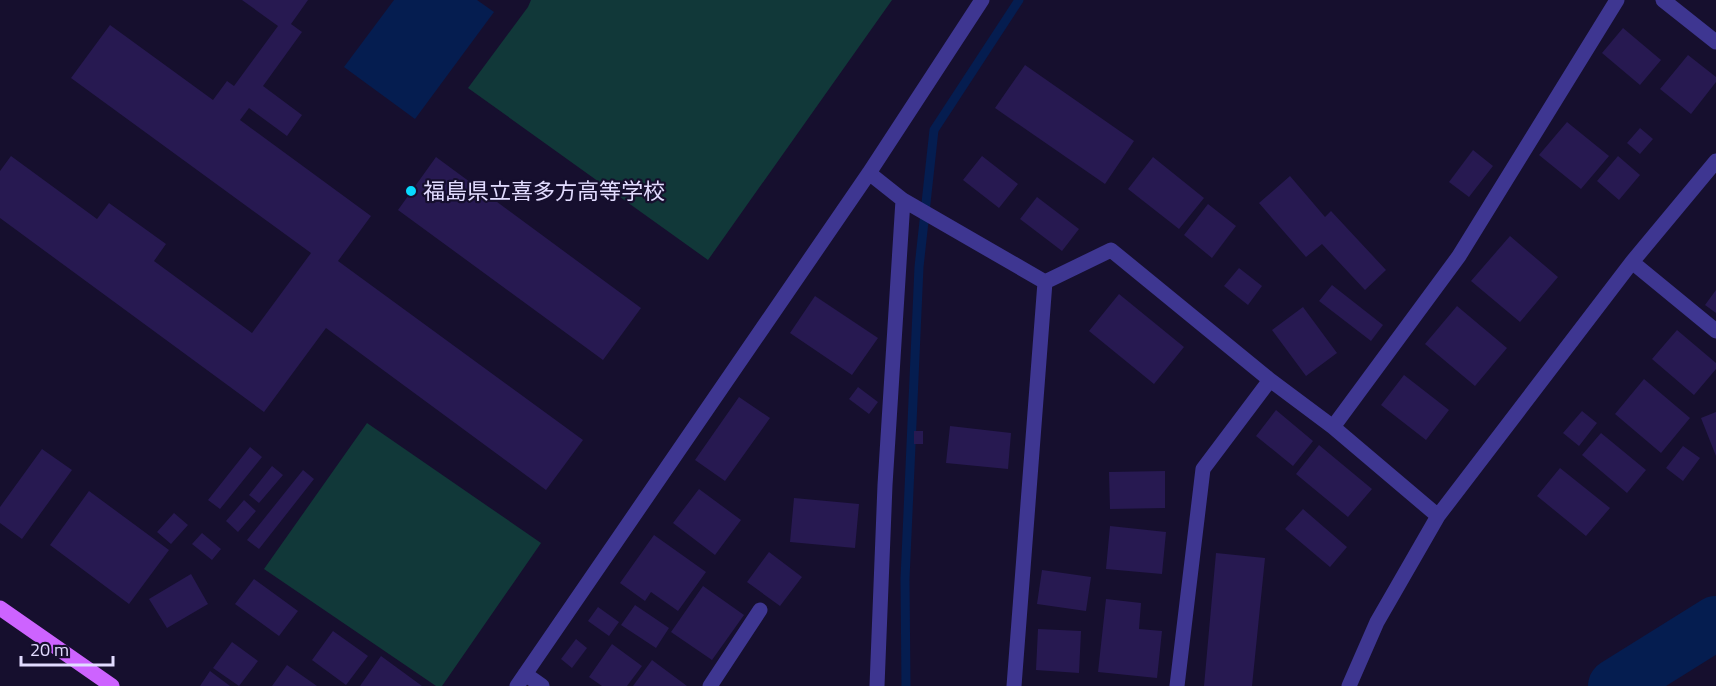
<svg xmlns="http://www.w3.org/2000/svg" width="1716" height="686" viewBox="0 0 1716 686" font-family="'Titillium Web','Noto Sans JP',sans-serif">
<style>
.green{fill:#113839}
.water{fill:#051d50}
.lines{fill:none;stroke-linecap:round;stroke-linejoin:round}
.stream{stroke:#051d50;stroke-width:9}
.river{stroke:#051d50;stroke-width:54}
.building{fill:#271951}
.minor{stroke:#3e3691;stroke-width:15}
.major{stroke:#cd63ff;stroke-width:15}
.poi-dot{fill:#08daff;stroke:#160f2e;stroke-width:2}
.labels{text-anchor:middle;dominant-baseline:central;stroke-width:4.5;stroke-linejoin:round;paint-order:stroke}
.poi-label{font-size:22px;fill:#e2dcff;stroke:#160f2e;text-anchor:start}
</style>
<rect width="100%" height="100%" fill="#160f2e"/>
<path class="green" d="M 531,0 L 892,0 L 708,260 L 468,88 L 528,7 Z
M 367,423 L 541,543 L 442,686 L 436,686 L 264,569 Z"/>
<path class="water" d="M 394,0 L 477,0 L 494,12 L 415,119 L 344,67 Z"/>
<g class="lines">
<path class="stream" d="M 906,686 L 905,579 L 919,267 L 934,130 L 1019,0"/>
<path class="river" d="M 1615,686 L 1716,623"/>
</g>
<path class="building" d="M 242,0 L 308,0 L 291,24 L 302,32 L 263,86 L 302,115 L 287,136 L 249,108 L 240,120 L 371,216 L 338,261 L 583,440 L 546,490 L 326,328 L 264,412 L 0,218 L 0,171 L 11,156 L 97,219 L 109,203 L 166,244 L 154,261 L 252,333 L 311,253 L 71,78 L 110,25 L 213,100 L 227,81 L 234,86 L 278,26 Z
M 1623,28 L 1661,60 L 1640,85 L 1602,53 Z
M 1688,55 L 1716,77 L 1716,82 L 1691,114 L 1660,89 Z
M 1025,65 L 1134,141 L 1105,184 L 995,108 Z
M 1567,122 L 1609,156 L 1581,189 L 1539,155 Z
M 1640,128 L 1653,139 L 1640,154 L 1627,143 Z
M 1473,150 L 1493,166 L 1469,197 L 1449,182 Z
M 982,156 L 1018,184 L 999,208 L 963,180 Z
M 1618,156 L 1640,175 L 1619,200 L 1597,181 Z
M 436,157 L 641,308 L 603,360 L 398,210 Z
M 1153,157 L 1204,198 L 1179,229 L 1128,189 Z
M 1290,176 L 1325,217 L 1331,211 L 1386,270 L 1365,290 L 1322,244 L 1306,257 L 1259,203 Z
M 1037,197 L 1079,229 L 1062,251 L 1020,219 Z
M 1208,204 L 1236,226 L 1212,258 L 1184,235 Z
M 1510,236 L 1558,277 L 1520,322 L 1471,281 Z
M 1239,268 L 1262,286 L 1248,305 L 1224,286 Z
M 1332,285 L 1383,325 L 1371,341 L 1319,301 Z
M 1716,290 L 1716,313 L 1705,305 Z
M 1119,294 L 1184,347 L 1154,384 L 1089,331 Z
M 815,296 L 878,338 L 852,375 L 790,333 Z
M 1457,306 L 1507,348 L 1475,386 L 1425,344 Z
M 1303,307 L 1337,353 L 1306,376 L 1272,330 Z
M 1677,330 L 1716,363 L 1716,369 L 1694,395 L 1652,359 Z
M 1404,375 L 1449,410 L 1426,440 L 1381,405 Z
M 1644,379 L 1690,418 L 1661,453 L 1615,414 Z
M 858,387 L 878,402 L 869,414 L 849,399 Z
M 739,397 L 770,418 L 725,481 L 695,460 Z
M 1276,410 L 1313,441 L 1293,466 L 1256,436 Z
M 1582,411 L 1597,423 L 1579,446 L 1563,433 Z
M 1716,412 L 1716,456 L 1701,418 Z
M 950,426 L 1011,433 L 1008,469 L 946,463 Z
M 914,431 L 923,431 L 923,444 L 914,444 Z
M 1601,433 L 1646,470 L 1627,493 L 1582,455 Z
M 1319,445 L 1372,489 L 1348,517 L 1296,474 Z
M 1683,446 L 1700,458 L 1683,481 L 1666,468 Z
M 250,447 L 262,457 L 220,509 L 208,500 Z
M 42,449 L 72,470 L 22,539 L 0,523 L 0,507 Z
M 272,466 L 283,475 L 259,503 L 249,495 Z
M 1560,468 L 1610,508 L 1586,536 L 1537,496 Z
M 303,470 L 314,479 L 259,549 L 247,540 Z
M 1165,471 L 1165,508 L 1110,509 L 1109,472 Z
M 699,489 L 741,520 L 715,555 L 673,523 Z
M 89,491 L 169,550 L 129,604 L 50,545 Z
M 794,498 L 859,504 L 855,548 L 790,542 Z
M 244,500 L 256,511 L 238,532 L 226,521 Z
M 1303,509 L 1347,547 L 1330,567 L 1285,529 Z
M 174,513 L 188,525 L 171,544 L 157,532 Z
M 1110,526 L 1166,532 L 1162,574 L 1106,569 Z
M 202,533 L 221,549 L 212,560 L 192,544 Z
M 654,535 L 706,572 L 678,611 L 651,592 L 645,601 L 620,583 Z
M 769,552 L 802,577 L 780,606 L 747,582 Z
M 1216,553 L 1265,558 L 1252,686 L 1204,686 Z
M 1042,570 L 1091,577 L 1086,611 L 1037,604 Z
M 191,574 L 208,604 L 167,628 L 149,599 Z
M 254,579 L 298,611 L 279,636 L 235,604 Z
M 703,586 L 744,615 L 712,660 L 671,632 Z
M 1106,599 L 1141,603 L 1139,629 L 1162,631 L 1157,678 L 1098,672 Z
M 635,605 L 669,628 L 656,648 L 621,625 Z
M 598,607 L 619,622 L 609,636 L 588,621 Z
M 1038,629 L 1081,631 L 1079,673 L 1036,670 Z
M 333,631 L 368,656 L 346,685 L 312,660 Z
M 576,639 L 587,648 L 572,668 L 561,659 Z
M 232,642 L 258,661 L 239,686 L 213,668 Z
M 612,644 L 642,666 L 627,686 L 602,686 L 589,677 Z
M 381,656 L 422,686 L 360,686 Z
M 652,660 L 687,686 L 633,686 Z
M 287,665 L 317,686 L 272,686 Z
M 210,671 L 230,686 L 200,686 Z"/>
<g class="lines">
<path class="minor" d="M 1663,0 L 1716,42
M 869,173 L 903,200 L 1045,282
M 1632,262 L 1716,331
M 1045,282 L 1111,250 L 1270,380 L 1333,427 L 1438,516
M 1333,427 L 1459,256 L 1617,0
M 525,674 L 542,686
M 517,686 L 869,173 L 982,0
M 710,686 L 760,610
M 877,686 L 885,485 L 903,200
M 1014,686 L 1045,282
M 1177,686 L 1203,469 L 1270,380
M 1349,686 L 1377,622 L 1438,516 L 1632,262 L 1716,161"/>
<path class="major" d="M 0,608 L 112,686"/>
</g>
<circle class="poi-dot" cx="411" cy="191" r="6"/>
<g class="labels">
<g class="poi-label">
<text x="423" y="191">福島県立喜多方高等学校</text>
</g>
</g>
<path d="M21 656v9h92v-9" fill="none" stroke="#e2dcff" stroke-width="3"/>
<text x="30" y="656" font-size="18" fill="#e2dcff" stroke="#160f2e" stroke-width="4.5" paint-order="stroke">20 m</text>
</svg>
